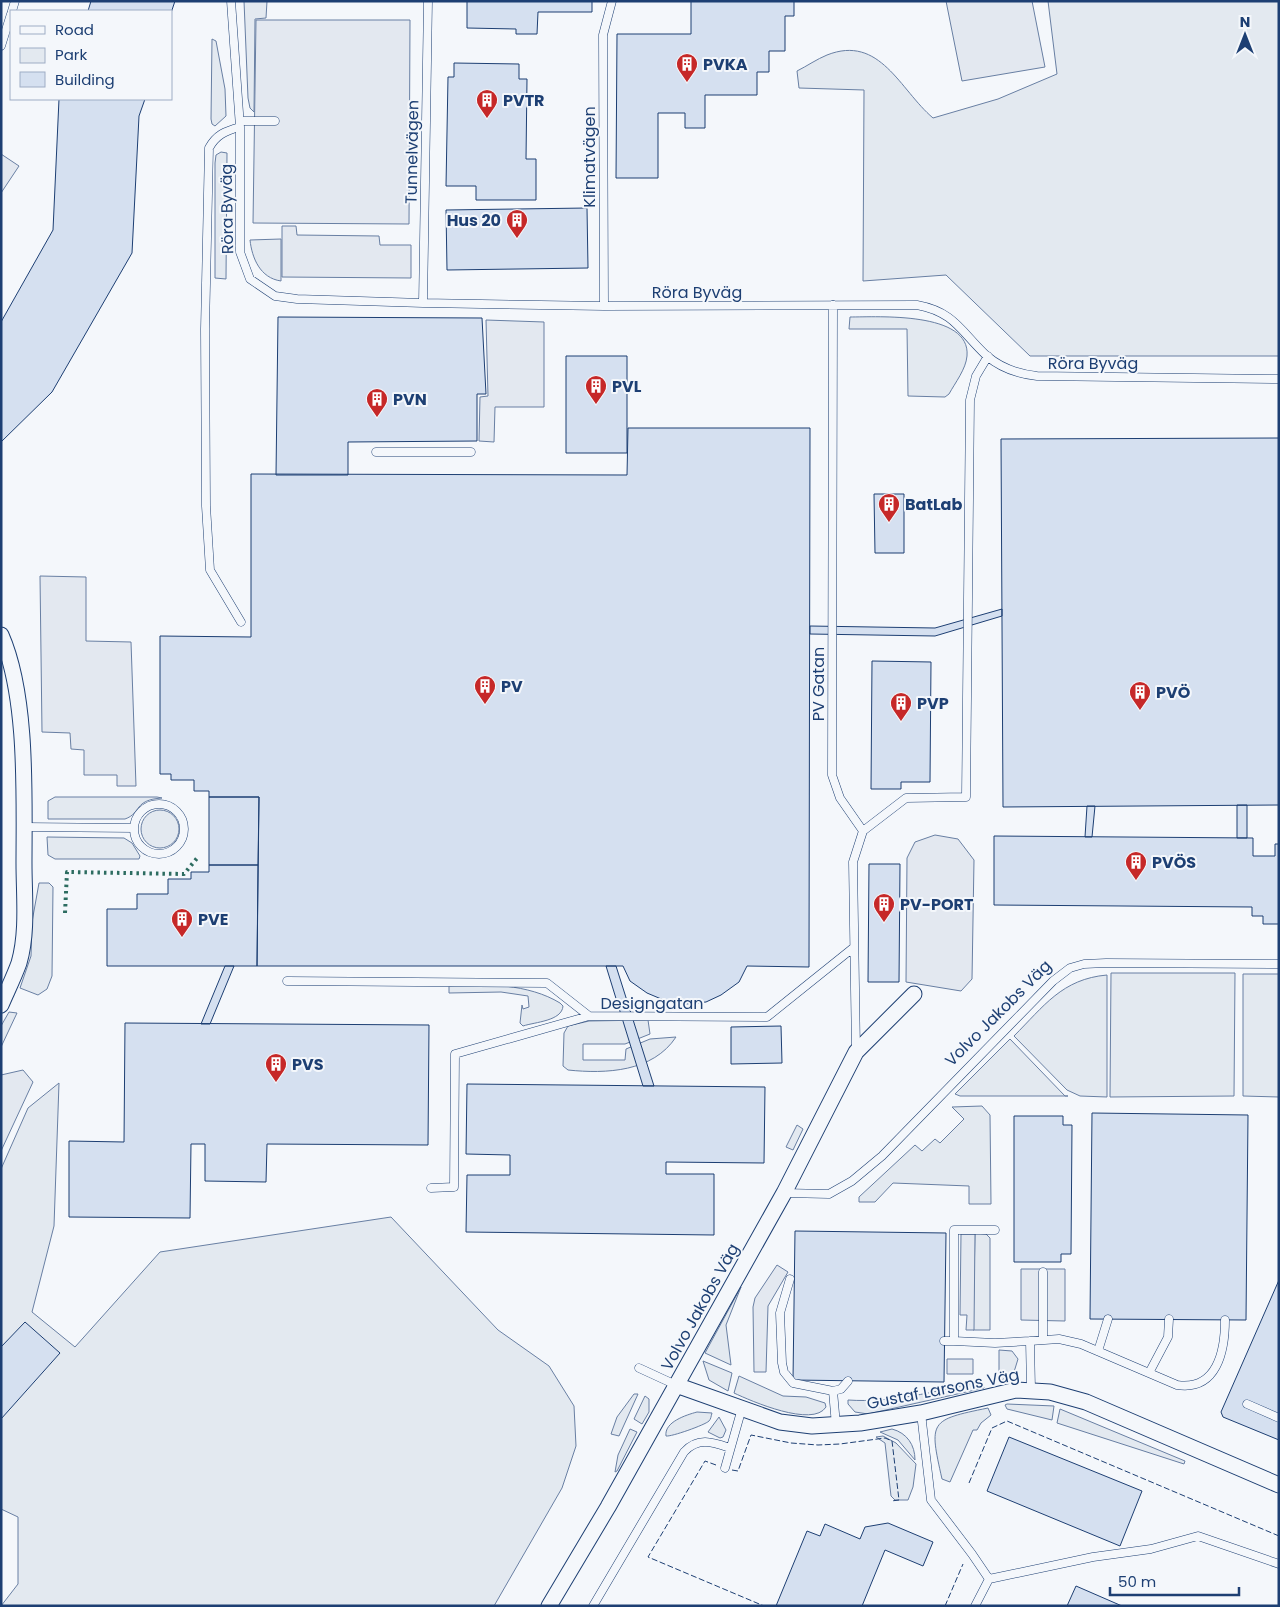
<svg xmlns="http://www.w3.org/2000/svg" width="1280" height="1607" viewBox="0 0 1280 1607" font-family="Poppins,sans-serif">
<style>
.green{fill:#e3e9f0;stroke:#687fa3}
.parking{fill:#e3e8f0;stroke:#687fa3}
.building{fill:#d5e0f0;stroke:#1d3f73}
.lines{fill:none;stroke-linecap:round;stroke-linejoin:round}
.lane-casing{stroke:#1d3f73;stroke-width:9}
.street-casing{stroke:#1d3f73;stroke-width:17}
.lane{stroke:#f4f7fb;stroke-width:8}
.street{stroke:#f4f7fb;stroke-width:15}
.hedge{stroke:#2c6c60;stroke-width:4;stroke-dasharray:2.5 4;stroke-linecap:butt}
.fence{stroke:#1d3f73;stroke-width:1;stroke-dasharray:6 2.5;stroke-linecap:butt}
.labels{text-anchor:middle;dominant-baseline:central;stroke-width:4;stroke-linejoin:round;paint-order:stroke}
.poi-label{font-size:16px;font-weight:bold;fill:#1d3f73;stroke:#f4f7fb;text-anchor:start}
.street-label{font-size:16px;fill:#1d3f73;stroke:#f4f7fb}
</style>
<rect width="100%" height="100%" fill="#f4f7fb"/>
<path class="green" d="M 244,1 L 267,1 L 266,18 L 255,19 L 254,112 L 250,108 L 248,98 Z
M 1048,1 L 1279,1 L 1279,356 L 1030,356 L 946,275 L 863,281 L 864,90 L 799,88 L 797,71 C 807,66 817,59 827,55 C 880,34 900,90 933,118 L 998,99 L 1057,74 Z
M 212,39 L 216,41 L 225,89 L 226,116 L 215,126 L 212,124 L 211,119 Z
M 221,152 L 227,153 L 226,279 L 215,278 L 215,163 L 216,155 Z
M 281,239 L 281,281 C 260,278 252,258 250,240 Z
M 850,317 C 877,317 971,311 967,356 C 966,369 955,383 949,394 L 945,397 L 908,396 L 907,329 L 849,329 Z
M 55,797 L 157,797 L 162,798 C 133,800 142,813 125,819 L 48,819 L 48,801 Z
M141 829a19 19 0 1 1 38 0a19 19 0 1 1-38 0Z
M 47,837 L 124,838 L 132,843 L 140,856 L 139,859 L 55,859 L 48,855 Z
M 39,883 L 49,883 L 53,887 L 52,976 L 47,989 L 38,995 L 20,988 L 31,956 L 32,922 Z
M 1111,973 L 1235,973 L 1234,1096 L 1110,1097 Z
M 1243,974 L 1279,974 L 1279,1097 L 1243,1096 Z
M 1107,975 L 1107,1097 L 1080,1096 L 1067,1090 L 1014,1036 C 1044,1006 1062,979 1107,975 Z
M 449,986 C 485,983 529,984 560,1003 L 563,1006 C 562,1021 535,1022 523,1026 L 520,1023 L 522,1005 L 523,1009 L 529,1007 L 528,996 L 501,992 L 449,993 Z
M 9,1012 L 17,1013 L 1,1047 L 1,1026 Z
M 648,1020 L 650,1034 L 625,1044 L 583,1044 L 583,1060 L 625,1060 L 626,1049 L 650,1039 L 676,1037 C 653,1072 606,1074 568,1070 L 563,1066 L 564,1033 L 568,1026 L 589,1021 Z
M 1010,1039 L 1065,1096 L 1068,1096 L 960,1096 L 955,1094 Z
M 59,1083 L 54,1226 L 32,1312 L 75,1347 L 160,1252 L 391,1217 L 498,1330 L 549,1366 L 574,1406 L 576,1446 L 562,1488 L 494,1606 L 1,1606 L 18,1584 L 18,1517 L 1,1509 L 1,1169 L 28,1108 Z
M 982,1106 L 990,1115 L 991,1204 L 969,1204 L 969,1186 L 893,1183 L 875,1202 L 859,1202 L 859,1197 L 915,1145 L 922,1151 L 935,1139 L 940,1143 L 964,1119 L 952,1107 Z
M 797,1125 L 803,1129 L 793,1150 L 786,1147 Z
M 975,1233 L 986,1234 L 990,1238 L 990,1330 L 973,1330 Z
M 741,1287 L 726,1325 L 731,1365 L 705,1353 Z
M 999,1350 L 1012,1351 L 1018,1359 L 1014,1372 L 999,1382 Z
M 703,1361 L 732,1373 L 728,1391 L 709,1380 Z
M 739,1376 L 783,1396 L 806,1397 L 825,1403 L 826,1407 C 813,1428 751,1401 734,1393 Z
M 977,1382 L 982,1383 L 984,1388 L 868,1414 L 855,1412 L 848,1404 L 848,1400 C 892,1403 933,1392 977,1382 Z
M 634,1394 L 638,1394 L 619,1436 L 611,1434 L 617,1417 Z
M 645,1396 L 649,1399 L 649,1412 L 642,1424 L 634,1419 Z
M 1007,1404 L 1054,1406 L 1052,1420 L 1007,1409 L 1005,1405 Z
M 988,1408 L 991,1415 L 981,1423 L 977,1430 L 973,1430 L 950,1482 L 942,1479 C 929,1421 929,1420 988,1408 Z
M 1060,1409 L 1185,1461 L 1184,1464 L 1057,1423 Z
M 697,1412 L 712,1413 C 711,1416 711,1419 709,1421 C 705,1425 671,1437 666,1436 C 664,1422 686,1415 697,1412 Z
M 719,1417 L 726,1430 L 723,1437 L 720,1438 L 708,1432 Z
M 630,1429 L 637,1432 L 617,1471 L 615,1472 L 618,1455 Z
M 892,1429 C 907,1433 915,1445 915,1460 L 898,1440 L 880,1432 Z
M 883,1436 L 896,1443 L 916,1464 L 913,1487 L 908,1500 L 895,1500 L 891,1496 L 885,1443 L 876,1437 Z"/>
<path class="parking" d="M 946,1 L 1032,1 L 1045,67 L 962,81 Z
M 256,20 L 410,20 L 409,224 L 253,223 Z
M 1,154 L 19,166 L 1,193 Z
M 282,226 L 296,226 L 297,235 L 379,236 L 380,245 L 411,245 L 411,278 L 282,277 Z
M 486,320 L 544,322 L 544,407 L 495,407 L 494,442 L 479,441 L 480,397 L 488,396 Z
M 40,576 L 86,577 L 86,641 L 131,642 L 136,786 L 117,786 L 117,775 L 84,775 L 84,750 L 71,749 L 70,733 L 42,732 Z
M 935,835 L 958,839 L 974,860 L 972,979 L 961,991 L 906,982 L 907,858 L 915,842 Z
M 23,1070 L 33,1082 L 1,1151 L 1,1075 Z
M 961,1234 L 975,1234 L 974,1330 L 966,1330 L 967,1315 L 960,1315 Z
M 777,1265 L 788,1272 L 768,1306 L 766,1372 L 754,1372 L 753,1307 L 755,1298 Z
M 1021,1269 L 1065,1269 L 1065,1321 L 1021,1320 Z
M 947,1359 L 973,1359 L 973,1374 L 947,1374 Z"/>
<path class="building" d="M 91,1 L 175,1 L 171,13 L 171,11 L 88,11 Z
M 467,1 L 592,1 L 592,12 L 538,12 L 537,34 L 516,34 L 516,29 L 467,28 Z
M 691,1 L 794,1 L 794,16 L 785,16 L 785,51 L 769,51 L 769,72 L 757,72 L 757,95 L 705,95 L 705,128 L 685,128 L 685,113 L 658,113 L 658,178 L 616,178 L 617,34 L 691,34 Z
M 454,63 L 519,64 L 519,79 L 527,79 L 526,159 L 536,159 L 536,200 L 476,200 L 476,186 L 446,186 L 448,77 L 454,77 Z
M 59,99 L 145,99 L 139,116 L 132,253 L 52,392 L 1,442 L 1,322 L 53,230 Z
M 587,208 L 588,268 L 447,270 L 446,210 Z
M 278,317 L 482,318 L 486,394 L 477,394 L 477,441 L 348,442 L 348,475 L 276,475 Z
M 566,356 L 627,356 L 627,453 L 566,453 Z
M 628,428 L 810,428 L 809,967 L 747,966 L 739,982 L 721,995 L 706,1002 L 686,1004 L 666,1001 L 647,993 L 630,981 L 623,966 L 257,966 L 259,797 L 209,797 L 209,791 L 194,791 L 194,780 L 171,780 L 171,774 L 160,774 L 160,636 L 251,637 L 251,474 L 627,475 Z
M 1279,438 L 1279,805 L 1003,807 L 1001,439 Z
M 874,494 L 904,494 L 904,553 L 875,553 Z
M 1002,609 L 1002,616 L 935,636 L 810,634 L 810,626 L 935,628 Z
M 872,661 L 931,662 L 930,782 L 901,782 L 901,789 L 871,789 Z
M 209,797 L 259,797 L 258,865 L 209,865 Z
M 1237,805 L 1247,805 L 1247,838 L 1237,838 Z
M 1087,806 L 1095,806 L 1092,837 L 1085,837 Z
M 994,836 L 1253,838 L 1253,856 L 1275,856 L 1275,844 L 1279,844 L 1279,924 L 1263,924 L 1263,916 L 1252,916 L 1252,907 L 994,905 Z
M 869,864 L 900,864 L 899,982 L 868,982 Z
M 209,865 L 258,865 L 257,966 L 107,966 L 107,909 L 137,909 L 137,894 L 168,894 L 168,879 L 191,879 L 191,872 L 209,872 Z
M 225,966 L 234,966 L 210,1024 L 201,1024 Z
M 606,966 L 616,966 L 654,1086 L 643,1086 Z
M 125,1023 L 429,1025 L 428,1145 L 267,1144 L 266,1182 L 205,1181 L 205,1144 L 191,1144 L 190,1218 L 69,1217 L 69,1141 L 124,1142 Z
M 781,1026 L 782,1063 L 731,1064 L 731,1027 Z
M 467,1084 L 765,1087 L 764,1163 L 666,1162 L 666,1174 L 714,1174 L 714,1235 L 466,1232 L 467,1175 L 510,1175 L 510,1155 L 466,1154 Z
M 1092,1113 L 1248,1115 L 1246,1320 L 1090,1319 Z
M 1014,1116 L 1063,1116 L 1063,1125 L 1072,1125 L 1071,1254 L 1061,1254 L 1061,1262 L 1014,1262 Z
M 795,1231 L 946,1233 L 944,1382 L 793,1380 Z
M 1279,1280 L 1279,1440 L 1223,1417 L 1221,1412 Z
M 25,1322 L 60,1353 L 1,1419 L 1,1347 Z
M 1009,1437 L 1142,1491 L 1120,1546 L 987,1491 Z
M 888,1523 L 933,1542 L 923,1566 L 885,1550 L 862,1606 L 776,1606 L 807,1531 L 820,1536 L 825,1524 L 860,1539 L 865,1527 Z
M 1076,1586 L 1122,1606 L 1067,1606 Z"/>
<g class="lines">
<g class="lane-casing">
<path id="lane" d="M 231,1 L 240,127 C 225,131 216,135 209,148 L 205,329 L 206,506 L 210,570 L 241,622
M 12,11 L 15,1
M 1,46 L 11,14
M 240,121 L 275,121
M 240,127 L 240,252 L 250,279 L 275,296 L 297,299 L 423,303 L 604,306 L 917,305 C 955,312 961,332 987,356 C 1002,369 1019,374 1037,376 L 1279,379
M 423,303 L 428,1
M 833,305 L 832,775 L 840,798 L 863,831 L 853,862 L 856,1051
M 604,306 L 603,35 L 612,1
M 376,452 L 471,452
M134 829a25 25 0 1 1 50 0a25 25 0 1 1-50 0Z
M 24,827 L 134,828
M 863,831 L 906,798 L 966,797 L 970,400 L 976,376 L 988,356
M 287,981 L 547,983 L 589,1016 L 767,1017 L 853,948
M 431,1188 L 454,1187 L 455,1054 L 589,1016
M 784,1193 L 829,1194 L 852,1181 L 882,1156 L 1053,981 L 1070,968 L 1084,964 L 1106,963 L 1279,964
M 995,1230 L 954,1230 L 954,1341 L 995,1343 L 1030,1341 L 1031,1389
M 790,1279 L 780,1313 L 782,1363 L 784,1372 L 793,1383 L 833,1391 L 836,1425
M 1043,1339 L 1043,1272
M 944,1341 L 954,1341
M 1030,1341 L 1059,1339 L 1081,1344 L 1177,1385 C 1217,1391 1225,1351 1225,1320
M 1098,1351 L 1108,1319
M 639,1368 L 676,1385
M 1149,1373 L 1168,1337 L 1169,1319
M 833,1391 L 841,1389 L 848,1381
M 1247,1404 L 1279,1418
M 921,1413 L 931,1500 L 972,1554 L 989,1579
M 725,1468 L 742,1408
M 593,1606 L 684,1452 C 698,1437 712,1442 730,1448
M 975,1606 L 989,1579 L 1093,1557 L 1151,1549 L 1198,1536 L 1279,1564"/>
</g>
<g class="street-casing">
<path id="street" d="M 1,635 C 28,696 24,797 24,864 C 24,896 28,932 19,963 C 14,977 7,991 1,1005
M 676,1385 L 780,1422 L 812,1426 L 860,1423 L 921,1413 L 1016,1390 L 1050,1392 L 1086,1402 L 1279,1485
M 549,1606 L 608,1507 L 784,1193 L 856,1052 L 914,994"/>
</g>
<use href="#lane" class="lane"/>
<use href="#street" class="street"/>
<path class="hedge" d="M 65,913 L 67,872 L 184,874 L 198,857"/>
<path class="fence" d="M 716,1465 L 705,1461 L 648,1557 L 764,1606
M 732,1470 L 738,1471 L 751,1435 L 791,1443 L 818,1445 L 840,1444 L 885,1438 L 892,1441 L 899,1500 L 891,1501
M 969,1483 L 992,1428 L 1007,1421 L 1279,1536
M 945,1606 L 963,1564"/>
</g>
<defs>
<g id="building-pin" transform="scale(1.125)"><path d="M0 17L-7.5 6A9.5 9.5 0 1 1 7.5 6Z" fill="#c62828" stroke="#f4f7fb"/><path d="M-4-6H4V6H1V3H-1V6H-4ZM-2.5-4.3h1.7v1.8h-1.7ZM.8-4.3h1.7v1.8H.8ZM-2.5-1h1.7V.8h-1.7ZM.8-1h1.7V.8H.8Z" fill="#fff"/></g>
</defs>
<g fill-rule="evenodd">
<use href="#building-pin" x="687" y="64"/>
<use href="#building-pin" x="487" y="100"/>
<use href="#building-pin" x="517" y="220"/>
<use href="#building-pin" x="596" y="386"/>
<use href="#building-pin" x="377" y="399"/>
<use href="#building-pin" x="889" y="504"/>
<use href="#building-pin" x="485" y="686"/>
<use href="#building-pin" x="1140" y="692"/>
<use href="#building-pin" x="901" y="703"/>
<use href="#building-pin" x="1136" y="862"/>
<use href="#building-pin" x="884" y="904"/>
<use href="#building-pin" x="182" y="919"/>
<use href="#building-pin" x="276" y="1064"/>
</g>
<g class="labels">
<g class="poi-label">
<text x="703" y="64">PVKA</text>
<text x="503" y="100">PVTR</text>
<text x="501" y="220" text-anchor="end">Hus 20</text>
<text x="612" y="386">PVL</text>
<text x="393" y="399">PVN</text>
<text x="905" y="504">BatLab</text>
<text x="501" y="686">PV</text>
<text x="1156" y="692">PVÖ</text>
<text x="917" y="703">PVP</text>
<text x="1152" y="862">PVÖS</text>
<text x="900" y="904">PV-PORT</text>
<text x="198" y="919">PVE</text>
<text x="292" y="1064">PVS</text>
</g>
<g class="street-label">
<text transform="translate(412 152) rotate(-89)">Tunnelvägen</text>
<text transform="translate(589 157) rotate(-90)">Klimatvägen</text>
<text transform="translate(227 209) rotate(-91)">Röra Byväg</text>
<text x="697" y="292">Röra Byväg</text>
<text x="1093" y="363">Röra Byväg</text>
<text transform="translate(818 684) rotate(-90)">PV Gatan</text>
<text x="652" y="1003">Designgatan</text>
<text transform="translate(998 1013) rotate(-45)">Volvo Jakobs Väg</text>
<text transform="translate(700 1307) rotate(-61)">Volvo Jakobs Väg</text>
<text transform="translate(943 1389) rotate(-11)">Gustaf Larsons Väg</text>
</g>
</g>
<rect width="1280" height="1607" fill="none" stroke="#1d3f73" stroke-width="5"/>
<rect x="10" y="10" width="162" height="90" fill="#f4f7fb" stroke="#9eadc5"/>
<rect x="20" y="26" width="25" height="8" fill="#f4f7fb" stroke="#9eadc5"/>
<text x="55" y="35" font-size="15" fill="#1d3f73">Road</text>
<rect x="20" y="48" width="25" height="15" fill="#e3e9f0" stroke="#9eadc5"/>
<text x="55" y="60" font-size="15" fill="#1d3f73">Park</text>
<rect x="20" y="72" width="25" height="15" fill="#d5e0f0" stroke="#9eadc5"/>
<text x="55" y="85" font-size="15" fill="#1d3f73">Building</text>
<g transform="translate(1245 35)" stroke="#f4f7fb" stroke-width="4" paint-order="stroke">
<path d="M0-4L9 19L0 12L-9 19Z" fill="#1d3f73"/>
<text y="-8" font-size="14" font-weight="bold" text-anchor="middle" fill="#1d3f73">N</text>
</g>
<path d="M1110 1587v8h129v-8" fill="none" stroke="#1d3f73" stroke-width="2.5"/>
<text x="1118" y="1587" font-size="15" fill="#1d3f73" stroke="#f4f7fb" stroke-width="4" paint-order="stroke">50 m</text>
</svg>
